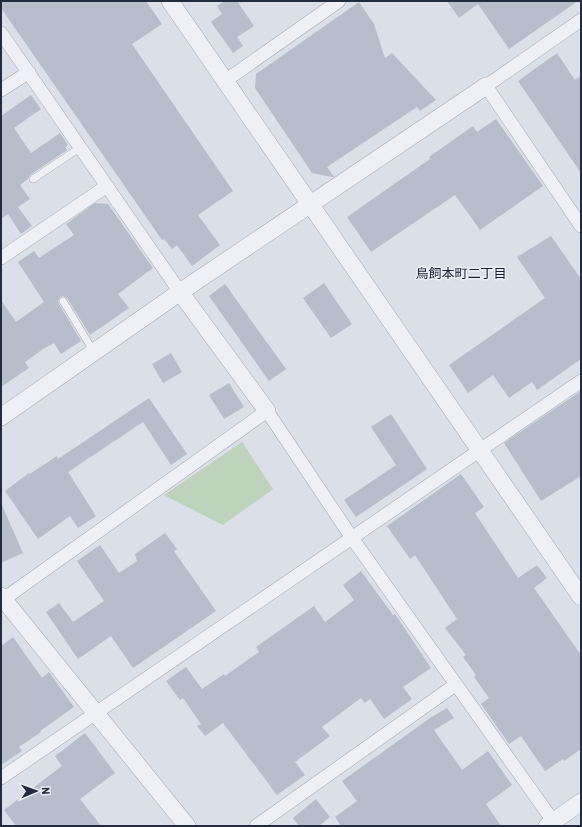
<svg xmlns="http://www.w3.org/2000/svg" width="582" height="827" viewBox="0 0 582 827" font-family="Barlow,'Noto Sans JP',sans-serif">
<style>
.green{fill:#bfd2bb}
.building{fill:#b7bdca}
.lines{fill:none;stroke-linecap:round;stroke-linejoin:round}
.service-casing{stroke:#a4a9b4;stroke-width:8}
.minor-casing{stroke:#a4a9b4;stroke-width:14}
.tertiary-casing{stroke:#a4a9b4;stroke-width:18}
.service{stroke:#eef0f5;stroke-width:7}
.minor{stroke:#eef0f5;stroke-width:13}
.tertiary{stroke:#eef0f5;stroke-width:17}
.labels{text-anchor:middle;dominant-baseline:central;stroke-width:3;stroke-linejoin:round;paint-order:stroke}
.neighbourhood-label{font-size:13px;fill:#161d2f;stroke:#eaeef5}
</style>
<rect width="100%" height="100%" fill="#dbdfe7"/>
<path class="green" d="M 242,442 L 273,489 L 223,525 L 164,495 Z"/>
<path class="building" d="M 1,1 L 146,1 L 162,24 L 132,44 L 233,191 L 198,215 L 220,245 L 192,266 L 177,245 L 172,249 L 164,239 L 162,240 L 1,8 Z
M 225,1 L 237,1 L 254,26 L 237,37 L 243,46 L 233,53 L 211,22 L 222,14 L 217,6 Z
M 447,1 L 578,1 L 509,49 L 478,4 L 459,18 Z
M 359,2 L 374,24 L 385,58 L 392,53 L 436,100 L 420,111 L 417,107 L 327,167 L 334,177 L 332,177 L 312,173 L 255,88 L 256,74 Z
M 557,53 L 575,80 L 581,76 L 581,173 L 518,81 Z
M 31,95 L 41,109 L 14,128 L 31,153 L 60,133 L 68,145 L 65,147 L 67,150 L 30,175 L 28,179 L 20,185 L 30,199 L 18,207 L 32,226 L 21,234 L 8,214 L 1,219 L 1,116 Z
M 496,119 L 543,186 L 480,230 L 455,195 L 371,252 L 347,217 L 430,159 L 429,157 L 473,126 L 477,132 Z
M 95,203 L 108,204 L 153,268 L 118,294 L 129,308 L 90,335 L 67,298 L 63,296 L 60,297 L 58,301 L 59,304 L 81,341 L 61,354 L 54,343 L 43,349 L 25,362 L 29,368 L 1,387 L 1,300 L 16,322 L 44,302 L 18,262 L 34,251 L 39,258 L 74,235 L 66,224 Z
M 551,236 L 581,279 L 581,359 L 537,390 L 532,382 L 509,398 L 493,375 L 468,393 L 449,365 L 545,298 L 517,257 Z
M 324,283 L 352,324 L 331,338 L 303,298 Z
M 225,284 L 286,369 L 269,381 L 209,296 Z
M 171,353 L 182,372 L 163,383 L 152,364 Z
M 229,383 L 244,407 L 224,419 L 209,395 Z
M 581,391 L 581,476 L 541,501 L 504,443 Z
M 149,398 L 187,454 L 171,465 L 143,422 L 68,472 L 96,516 L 78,528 L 70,516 L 38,539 L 5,491 L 29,473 L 30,474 L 57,456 L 58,459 Z
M 391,414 L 427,469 L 356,517 L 344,500 L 396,465 L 371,427 Z
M 461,474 L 484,507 L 475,513 L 518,578 L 537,565 L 547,578 L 534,588 L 581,655 L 581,749 L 564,761 L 563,759 L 545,771 L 521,736 L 509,744 L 481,704 L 489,698 L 474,677 L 476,675 L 463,657 L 466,655 L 445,628 L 457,619 L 415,555 L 410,559 L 387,526 Z
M 1,503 L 23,553 L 1,563 Z
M 165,533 L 177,549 L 174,551 L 216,611 L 133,668 L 111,636 L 78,659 L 46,612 L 59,603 L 73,622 L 104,601 L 77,561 L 100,545 L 119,573 L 137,561 L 135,554 Z
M 361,571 L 393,615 L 395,614 L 431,668 L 403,687 L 412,699 L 384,719 L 370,699 L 365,703 L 361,698 L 322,727 L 330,736 L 295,762 L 305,775 L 277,795 L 223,723 L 205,736 L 197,726 L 201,724 L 183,698 L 180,700 L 166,681 L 186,667 L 202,689 L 224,674 L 225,676 L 259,652 L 256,647 L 314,606 L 325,622 L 354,600 L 343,585 Z
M 13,637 L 42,678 L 49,672 L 74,707 L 40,731 L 41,732 L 19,747 L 22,751 L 1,765 L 1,646 Z
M 447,708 L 454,718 L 434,730 L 462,770 L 488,751 L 512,785 L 486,804 L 501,826 L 341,826 L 335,817 L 357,801 L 342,781 L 430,718 Z
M 85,733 L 115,773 L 80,799 L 101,826 L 16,826 L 4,810 L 62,766 L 55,756 Z
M 316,799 L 330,817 L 319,826 L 299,826 L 293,818 Z"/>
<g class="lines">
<g class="service-casing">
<path id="service" d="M 33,179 L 81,147
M 63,301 L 94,352"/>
</g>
<g class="minor-casing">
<path id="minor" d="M 581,20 L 486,86 L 581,226
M 1,33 L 180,292
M 225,81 L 339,1
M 1,90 L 29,72
M 1,258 L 107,186
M 1,601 L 267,411 L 352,538 L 553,821
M 1,778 L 581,381
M 256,826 L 455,685"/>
</g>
<g class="tertiary-casing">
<path id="tertiary" d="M 170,1 L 581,597
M 180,292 L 267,411
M 1,417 L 180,292 L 486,86
M 1,596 L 187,826
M 547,826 L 581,802"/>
</g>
<use href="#service" class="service"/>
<use href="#minor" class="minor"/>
<use href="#tertiary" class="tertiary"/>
</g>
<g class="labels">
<g class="neighbourhood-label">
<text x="461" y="273">鳥飼本町二丁目</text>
</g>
</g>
<rect width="582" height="827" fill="none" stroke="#232b3e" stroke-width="4"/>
<g transform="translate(36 791) rotate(88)" stroke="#eaeef5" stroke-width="3" paint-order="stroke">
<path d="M0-3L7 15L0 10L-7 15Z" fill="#232b3e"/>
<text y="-6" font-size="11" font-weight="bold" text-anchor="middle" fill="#232b3e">N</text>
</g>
</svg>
